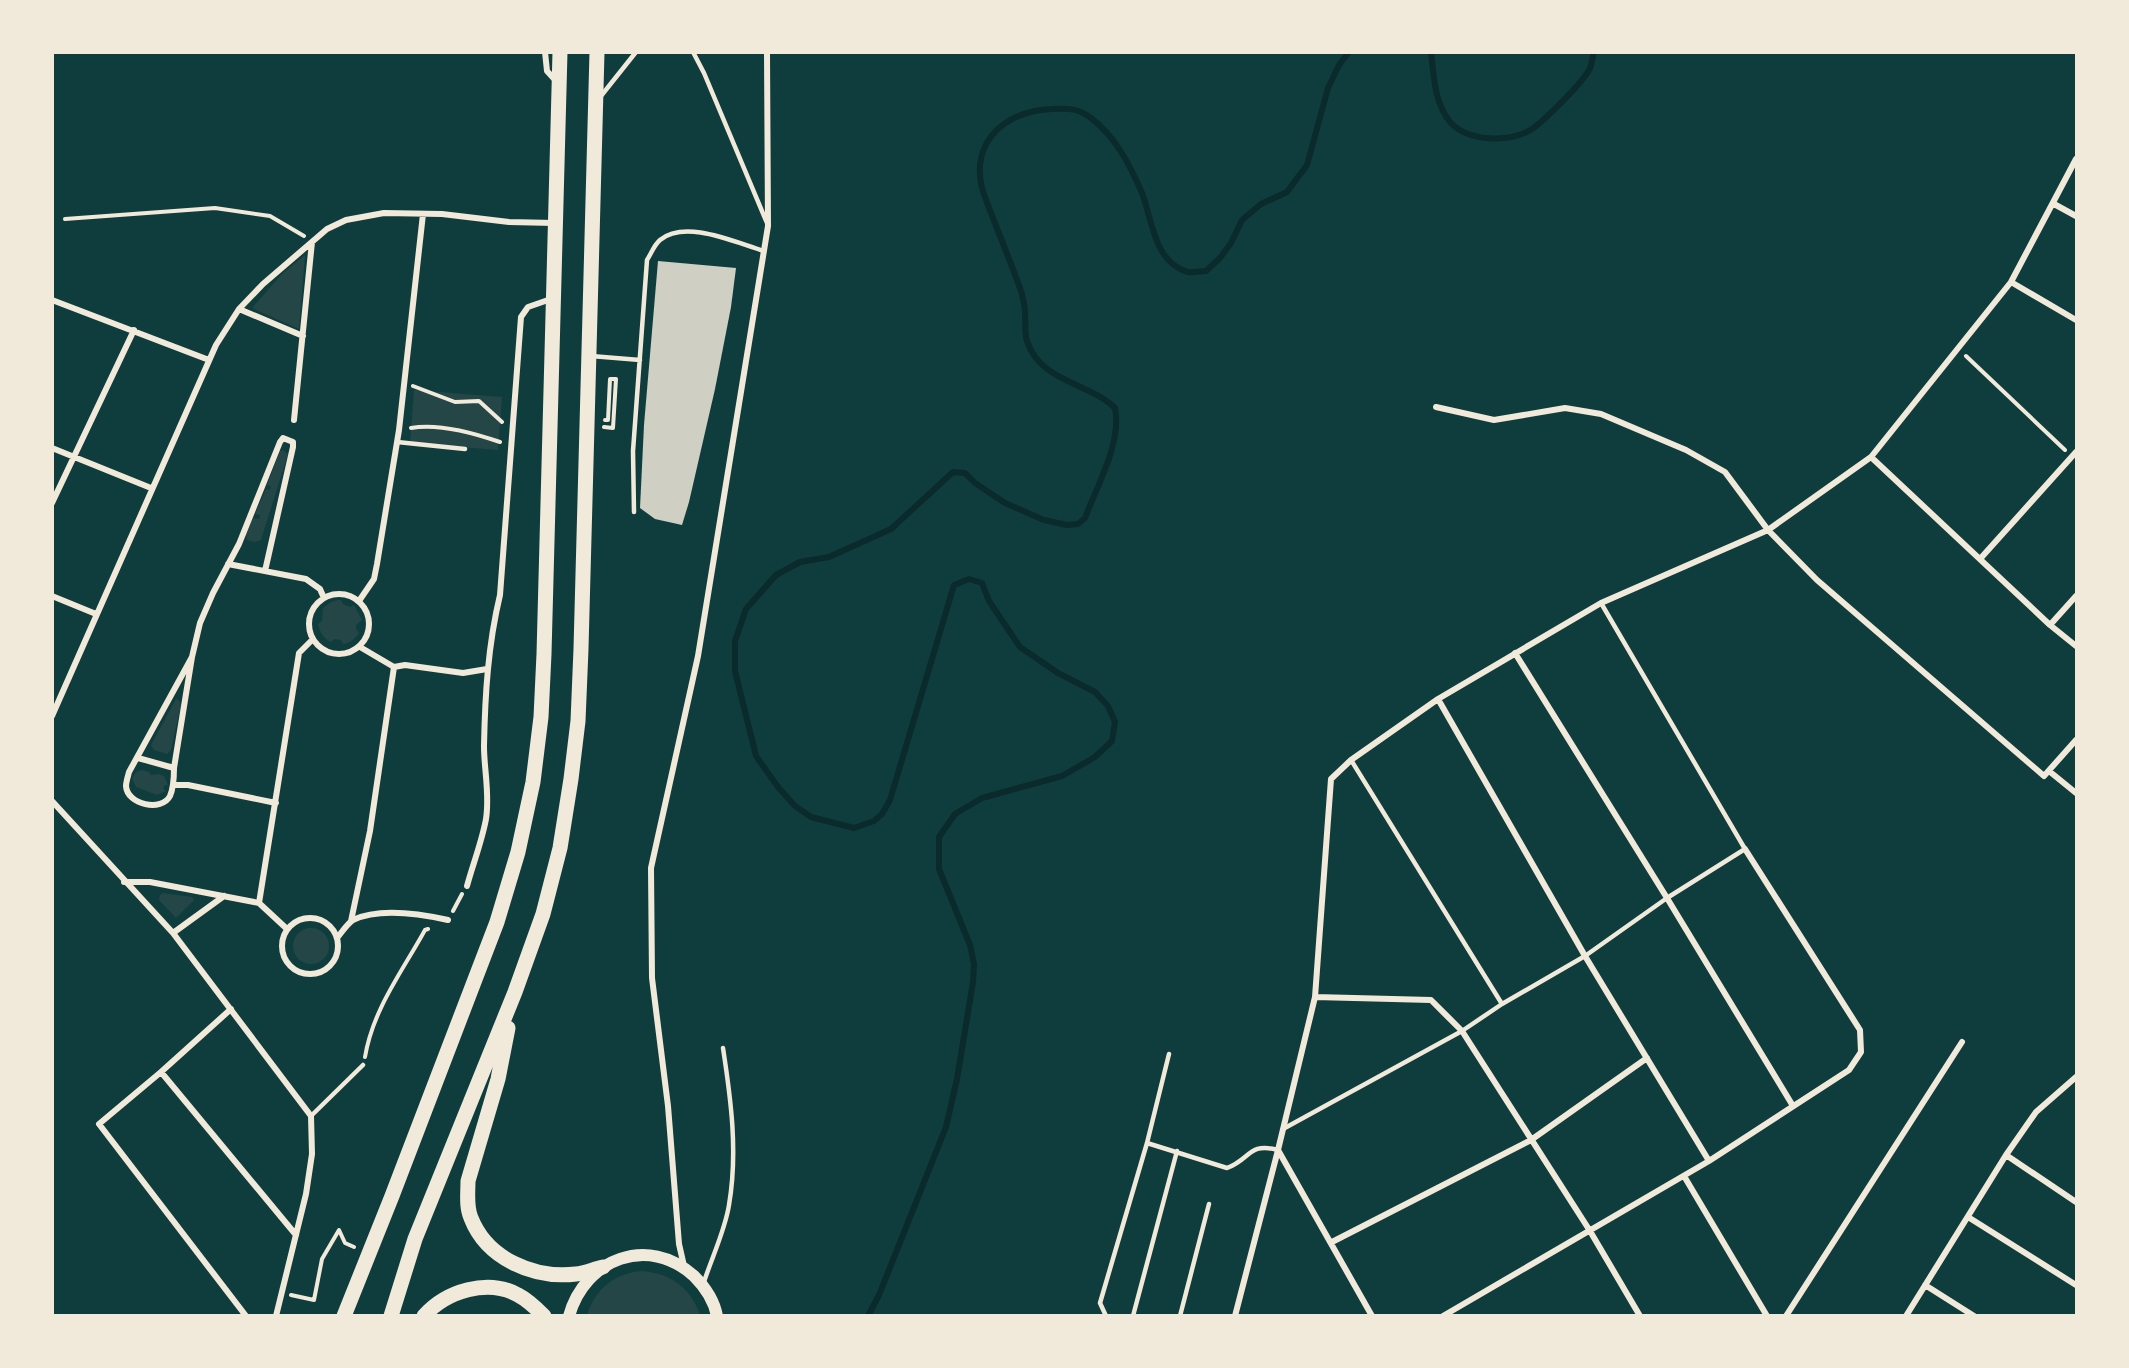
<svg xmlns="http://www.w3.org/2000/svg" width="2129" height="1368" viewBox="0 0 2129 1368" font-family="'Golos Text',sans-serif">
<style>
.green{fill:#244646}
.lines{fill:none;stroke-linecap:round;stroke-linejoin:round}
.stream{stroke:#0a2a2b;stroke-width:6}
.building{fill:#cfcfc3}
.path{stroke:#f1e9da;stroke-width:4}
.service{stroke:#f1e9da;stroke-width:4.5}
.minor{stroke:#f1e9da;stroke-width:6}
.secondary{stroke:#f1e9da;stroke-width:12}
.trunk{stroke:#f1e9da;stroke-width:15}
</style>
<rect width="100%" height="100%" fill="#0f3d3e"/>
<path class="green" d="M 305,255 L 299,329 L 252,308 L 282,274 Z
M 414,390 L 502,397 L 498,450 L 410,443 Z
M 283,450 L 288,454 L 261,540 L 255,542 L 247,540 L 246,534 L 253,518 L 259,519 L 260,515 L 255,514 L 266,489 L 270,490 L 271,486 L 267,485 L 280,451 Z
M 338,600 L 341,600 L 343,604 L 350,607 L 354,605 L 362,620 L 356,625 L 356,629 L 359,633 C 355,639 350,643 343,644 L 341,640 L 334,639 L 331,642 C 323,638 320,632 318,624 L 322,621 L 323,608 L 331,602 Z
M 176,699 L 179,700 L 181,705 L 171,750 L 167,754 L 154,750 L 151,745 Z
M 142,770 L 149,772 L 151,775 L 158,774 L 164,776 L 168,785 L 165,785 L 163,788 L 166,791 L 157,795 L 136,787 L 132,778 L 136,772 Z
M 163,893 L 192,897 L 194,900 L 176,918 L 159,900 L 160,895 Z
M293 946a18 18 0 1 1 36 0a18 18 0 1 1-36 0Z
M 643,1271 C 671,1274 691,1288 700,1315 L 587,1315 C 596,1288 615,1273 643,1271 Z"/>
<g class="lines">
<path class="stream" d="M 1431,52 C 1434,77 1434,102 1450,122 C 1468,142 1510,143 1532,129 C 1544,121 1582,83 1589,70 C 1592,66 1592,58 1594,52
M 868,1316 L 879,1295 L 946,1127 L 957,1079 L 973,982 L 974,964 L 970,945 L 939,869 L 939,837 L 955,814 L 982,798 L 1062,776 L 1095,757 L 1112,741 L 1115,722 L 1108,706 L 1095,692 L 1058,673 L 1020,647 L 989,601 L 982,583 L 969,579 L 954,585 L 890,800 L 882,814 L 874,821 L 854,828 L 811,817 L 795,806 L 778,787 L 756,756 L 735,671 L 735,641 L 746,609 L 776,575 L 800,562 L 829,557 L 891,529 L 953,472 L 965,473 L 975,483 L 1005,503 L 1044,520 L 1067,525 L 1078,524 L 1085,518 C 1097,486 1122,442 1115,408 C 1088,382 1040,382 1027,341 C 1024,333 1026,322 1025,313 C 1025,306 1023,300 1022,294 C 1011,262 998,232 986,200 C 965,148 1000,111 1052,109 C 1067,108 1078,108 1091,118 C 1115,136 1130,165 1142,193 C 1152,219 1154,263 1188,272 C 1193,273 1201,271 1206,271 L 1220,258 L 1231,243 L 1242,220 L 1261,204 L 1287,192 L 1307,165 L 1328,88 L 1339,65 L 1349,52"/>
</g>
<path class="building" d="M 658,261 L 736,268 L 731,307 L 715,389 L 689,502 L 682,525 L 655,519 L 640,508 L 644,425 Z"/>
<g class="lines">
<path class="path" d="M 65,219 L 215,208 L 270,216 L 304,236
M 1966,356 L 2065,450
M 413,386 L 455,402 L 479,401 L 502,422
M 604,427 L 613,428 L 616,379 L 610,379 L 608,420 L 605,420
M 411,428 C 438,423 474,433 500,442
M 453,911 L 462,894
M 365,1057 C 373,1009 402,972 425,930 L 428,929
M 291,1295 L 314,1300 L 322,1259 L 339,1230 L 345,1243 L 354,1247"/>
<path class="service" d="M 693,52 L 704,73 L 767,223
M 601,96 L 636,52
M 591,356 L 640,360
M 397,442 L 465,449
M 634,512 L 633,451 L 647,260 C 651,254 654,245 660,240 C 686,219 736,243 764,251
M 1351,760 L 1502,1004
M 311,1116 L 363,1065
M 1283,1129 L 1462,1031 L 1502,1004 L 1585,956 L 1667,898 L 1745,849 L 1601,603
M 1147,1143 L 1227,1168 C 1251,1159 1248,1142 1278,1150
M 703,1285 C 711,1259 725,1231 729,1205 C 738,1152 731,1100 723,1048
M 1106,1316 L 1100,1303 L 1147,1143 L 1169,1054
M 1133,1316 L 1177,1151
M 1180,1316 L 1209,1204"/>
<path class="minor" d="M 545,52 L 547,71 L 557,82
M 2076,159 L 2011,282 L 1871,457 L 1768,530 L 1817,580 L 2044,776 L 2076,740
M 2054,204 L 2076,216
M 2011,282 L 2076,320
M 52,300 L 209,360
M 239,309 L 303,336
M 294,420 L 312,242
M 52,448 L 151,488
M 1871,457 L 2050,625 L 2076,646
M 52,503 L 134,330
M 1980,559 L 2076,452
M 228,564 L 306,579 L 320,589 L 324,598
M309 624a30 30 0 1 1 60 0a30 30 0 1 1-60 0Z
M 52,596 L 96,614
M 359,601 L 374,579 L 377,564 L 399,430 L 423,214
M 2050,625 L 2076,596
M 360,647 L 394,667 L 405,665 L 463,673 L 487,669
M 1515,653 L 1667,898 L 1793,1106
M 192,657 L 129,772 C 128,776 126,782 126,786 C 127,805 162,812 170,796 C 174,787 174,777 174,768 L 192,657 L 200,623 L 213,593 L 239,544 L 280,442 L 283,438 L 293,442 L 293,447 L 265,571
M 1438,699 L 1585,956 L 1709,1161
M 52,716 L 216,345 L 239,309 L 263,284 L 327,229 L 346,220 L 384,213 L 442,214 L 509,222 L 554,223
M 138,758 L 174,768
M 2049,771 L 2076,793
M 174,785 L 188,785 L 276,803
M 52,801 L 173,933 L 311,1116 L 312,1154 L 306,1194 L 276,1316
M 124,882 L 150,882 L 259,903 L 287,929
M 467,886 C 473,864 482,841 486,819 C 490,794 484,770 484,746 C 485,695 488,645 500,595 L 521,317 L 528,307 L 551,299
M 259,903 L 299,653 L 313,639
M282 946a28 28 0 1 1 56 0a28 28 0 1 1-56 0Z
M 351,921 L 370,831 L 394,667
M 173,933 L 224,896
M 337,938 C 342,932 347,924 353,920 C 380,907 421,914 448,920
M 1315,997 L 1431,1000 L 1462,1031 L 1590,1231 L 1640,1316
M 231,1009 L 161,1072 L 99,1124 L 246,1316
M 161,1072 L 296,1235
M 1278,1150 L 1372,1316
M 2006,1155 L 2076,1202
M 1684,1176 L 1767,1316
M 1968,1217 L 2076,1285
M 1332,1242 L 1531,1140 L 1647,1058
M 684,1266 L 679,1244 L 668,1106 L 652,978 L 651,868 L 698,656 L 768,226 L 767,52
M 1925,1285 L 1974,1316
M 1235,1316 L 1278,1150 L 1315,997 L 1331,779 L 1351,760 L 1438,699 L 1601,603 L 1768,530 L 1725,472 L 1686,450 L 1601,414 L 1565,408 L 1494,420 L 1436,407
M 1443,1316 L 1709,1161 L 1849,1070 L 1861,1052 L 1860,1030 L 1745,849
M 1786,1316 L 1962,1042
M 1906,1316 L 2006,1155 L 2036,1112 L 2076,1077"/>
<path class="secondary" d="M 569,1316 C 585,1259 648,1234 694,1276 C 705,1287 714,1300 717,1316"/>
<path class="trunk" d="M 508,1028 L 498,1079 L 468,1181 C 468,1193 466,1207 471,1218 C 487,1259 534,1279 576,1274 C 585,1273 594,1269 603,1267
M 344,1316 L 392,1196 L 497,922 L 518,852 L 533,782 L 541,717 L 544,654 L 560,52
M 391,1316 L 415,1239 L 515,992 L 543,914 L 560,848 L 571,779 L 578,721 L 581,649 L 597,52
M 424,1316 C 446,1291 488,1278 518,1295 C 528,1300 536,1308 544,1316"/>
</g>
<rect width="2129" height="1368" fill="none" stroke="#f1e9da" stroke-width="108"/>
</svg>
